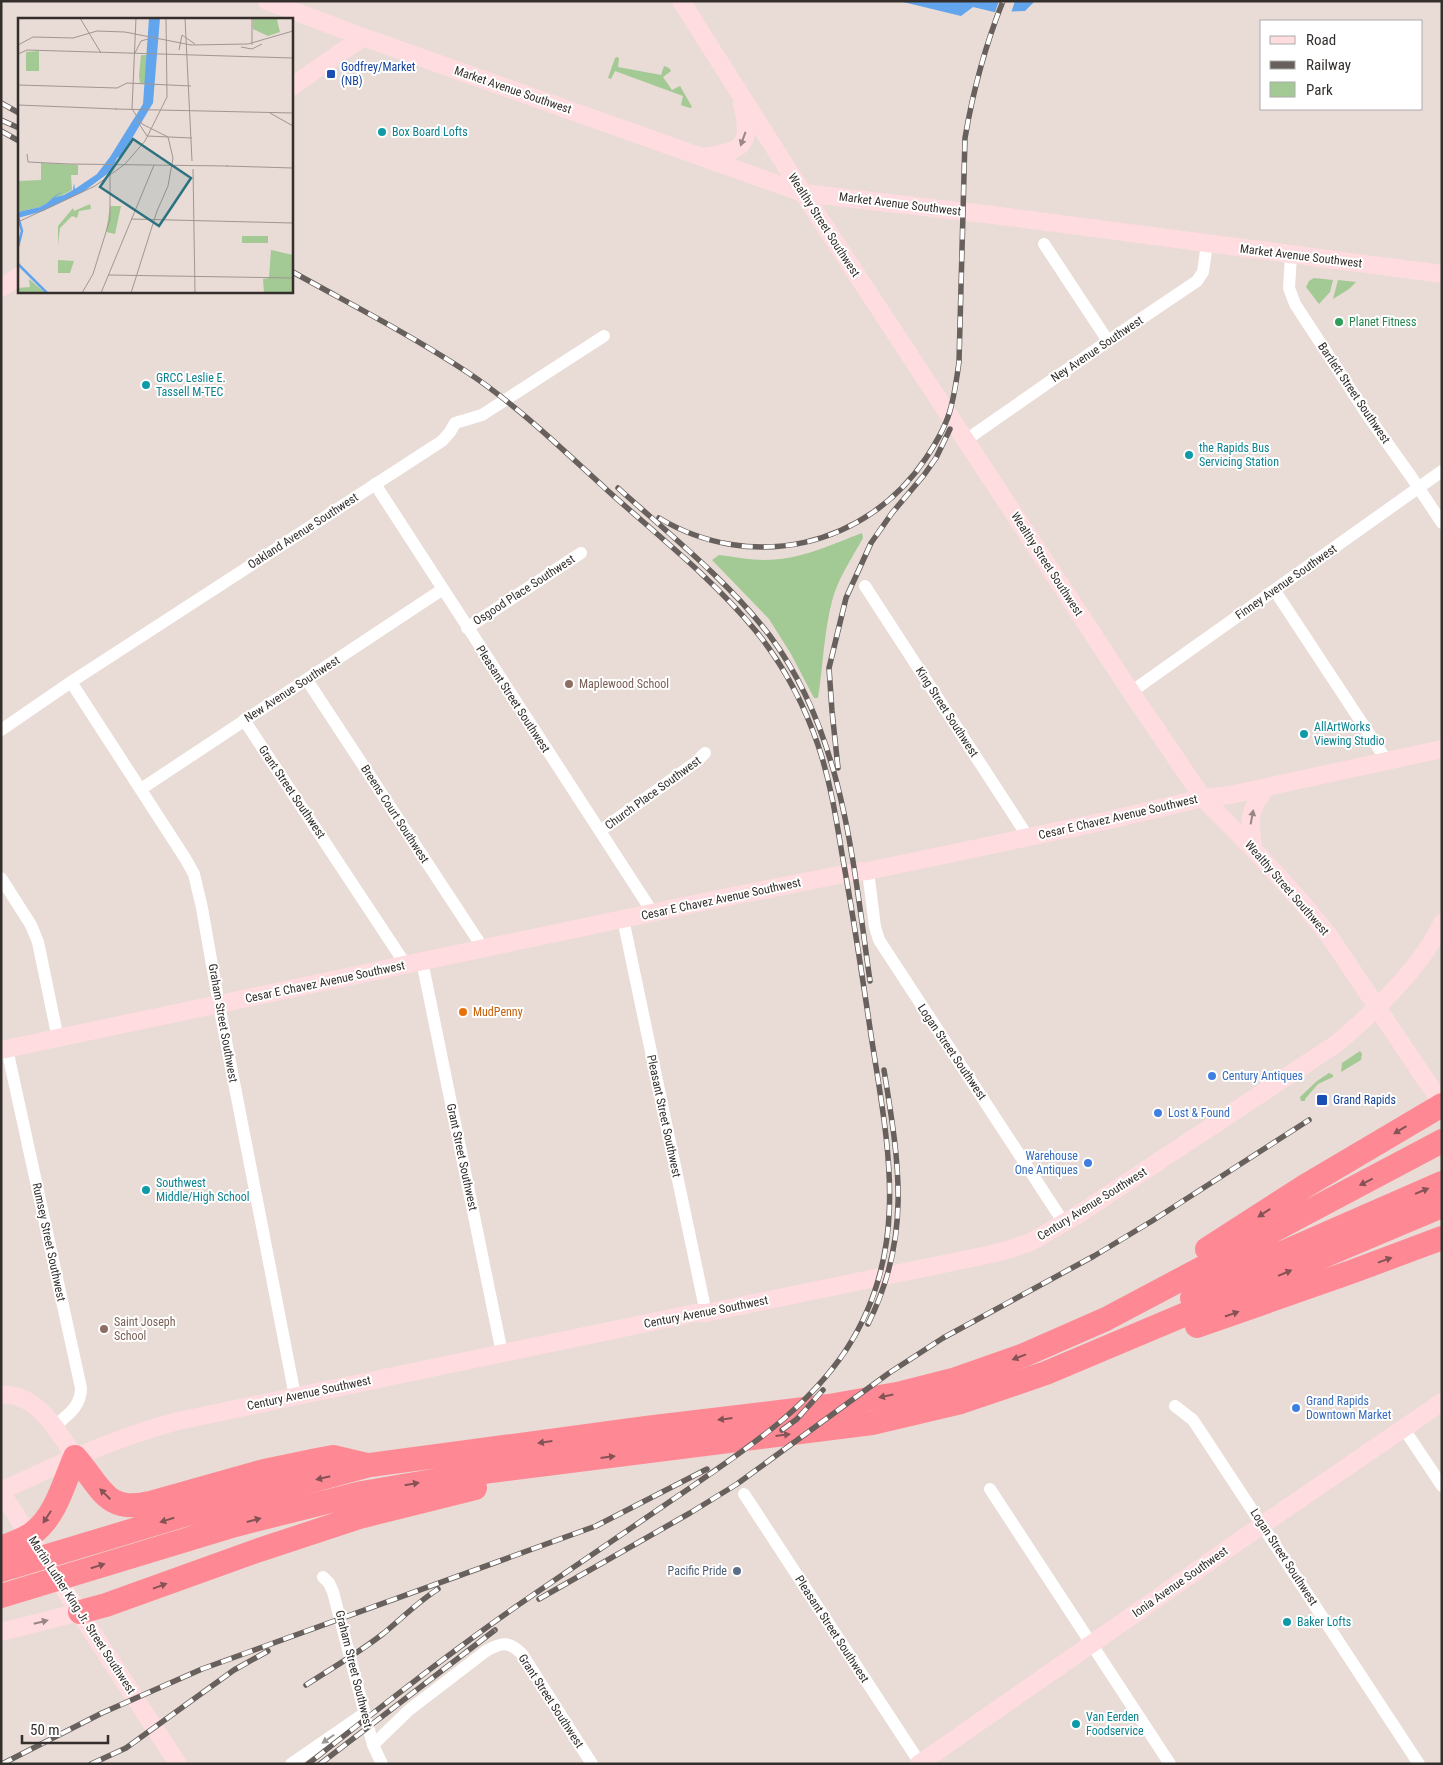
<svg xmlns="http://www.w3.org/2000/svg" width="1443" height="1765" viewBox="0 0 1443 1765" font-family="'Roboto Condensed',sans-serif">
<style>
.green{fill:#a3c994}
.water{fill:#63a5ed}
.pier{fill:#e9dbd5}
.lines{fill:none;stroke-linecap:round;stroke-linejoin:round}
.street{stroke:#fff;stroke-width:12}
.secondary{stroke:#ffdcdf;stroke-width:18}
.highway{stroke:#fe8994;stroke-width:24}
.rail-casing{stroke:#67605c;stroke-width:5.5}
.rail{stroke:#fff;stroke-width:4;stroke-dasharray:11;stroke-linecap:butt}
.oneway{fill:#9a8686}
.oneway2{fill:#855356}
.oneway3{fill:#9a9796}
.transit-dot{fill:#1a4fb4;stroke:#fff;stroke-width:2}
.culture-dot{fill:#0f9aa8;stroke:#fff;stroke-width:2}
.leisure-dot{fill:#2e9e5b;stroke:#fff;stroke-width:2}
.education-dot{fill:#8d6e63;stroke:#fff;stroke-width:2}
.food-dot{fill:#e8710a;stroke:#fff;stroke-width:2}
.shop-dot{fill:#3f7fe0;stroke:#fff;stroke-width:2}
.service-dot{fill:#5c6f8a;stroke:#fff;stroke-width:2}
.labels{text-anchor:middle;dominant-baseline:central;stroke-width:4;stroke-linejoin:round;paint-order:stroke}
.transit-label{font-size:12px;fill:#164399;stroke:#fff;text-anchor:start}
.street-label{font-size:12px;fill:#342f2c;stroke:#fff}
.culture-label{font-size:12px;fill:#0d838f;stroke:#fff;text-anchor:start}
.leisure-label{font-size:12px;fill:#27864d;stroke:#fff;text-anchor:start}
.education-label{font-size:12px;fill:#785e54;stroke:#fff;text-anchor:start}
.food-label{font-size:12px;fill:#c56008;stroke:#fff;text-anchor:start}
.shop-label{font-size:12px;fill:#366cbe;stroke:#fff;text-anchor:start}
.service-label{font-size:12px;fill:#4e5e75;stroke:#fff;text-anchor:end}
.inset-river{fill:none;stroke:#63a5ed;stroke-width:2.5}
.inset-road{fill:none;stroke:#a19691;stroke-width:1}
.view{fill:#2c727f;fill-opacity:0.15;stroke:#2c727f;stroke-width:2.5}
.inset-edge{fill:none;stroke:#342f2c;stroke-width:2.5}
</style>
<rect width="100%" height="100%" fill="#e9dbd5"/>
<path class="green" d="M 617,57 L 619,58 L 618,67 L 661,75 L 664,66 L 669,68 L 671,71 L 663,77 L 672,90 L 680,86 L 692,107 L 690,108 L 681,105 L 683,96 L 615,71 L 611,79 L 608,78 L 615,58 Z
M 1314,278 L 1333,280 L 1330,292 L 1319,304 L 1306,287 L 1309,281 Z
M 1338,280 L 1356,282 L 1349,289 L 1333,299 Z
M 862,533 L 863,538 C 852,558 838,578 832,601 C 824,632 823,666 818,698 L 814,698 L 791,654 L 769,619 L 712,560 L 719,555 C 735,557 750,560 765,560 C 799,560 831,545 862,533 Z
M 1360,1051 L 1362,1054 L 1361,1060 L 1341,1072 L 1342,1063 Z
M 1329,1073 L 1333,1075 L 1333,1077 L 1318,1084 L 1305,1099 L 1305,1101 L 1301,1101 L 1300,1097 L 1317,1081 Z"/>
<path class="water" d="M 899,1 L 1035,1 L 1025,11 L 994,12 L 973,7 L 961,16 Z"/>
<path class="pier" d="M 999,1 L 1015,1 L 1011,13 L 994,15 Z"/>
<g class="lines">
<path class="street" d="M 1044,244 L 1108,341
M 1291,255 L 1289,288 L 1295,304 L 1368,416 L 1410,475 L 1442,523
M 966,440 L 1108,341 L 1197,281 L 1203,272 L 1207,244
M 375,484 L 653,913
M 865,586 L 1028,837
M 1275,591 L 1387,761
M 467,628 L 581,553
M 307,680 L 483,948
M 71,682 L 185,858 L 194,874 L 202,908 L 219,1005 L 295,1396
M 1131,692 L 1442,471
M 244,720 L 406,965
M 1,730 L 71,682 L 442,441 L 450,432 L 455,423 L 482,415 L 604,336
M 141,789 L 443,589
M 600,831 L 696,762 L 705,753
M 868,871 L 875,927 L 879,940 L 1064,1223
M 1,878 L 31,925 L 38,942 L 58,1039
M 623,919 L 706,1313
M 422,961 L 502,1353
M 7,1049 L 81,1388 C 81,1407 67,1415 55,1426
M 1175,1406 L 1193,1420 L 1419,1764
M 1404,1429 L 1442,1486
M 990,1489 L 1170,1764
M 744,1494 L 920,1763
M 323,1577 L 329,1583 L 333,1592 L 373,1745 L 382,1764
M 373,1745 L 409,1710 L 486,1651 C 502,1642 509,1641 522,1654 L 592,1764
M 291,1764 L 365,1713"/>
<path class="secondary" d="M 267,1 L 363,37 L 803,193 L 993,215 L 1442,274
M 681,1 L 803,193 L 1131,692 L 1203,798 L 1254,850 L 1299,899 L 1330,937 L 1442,1104
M 291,87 L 363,37
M 703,157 C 742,151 753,147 742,104
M 1,288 L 19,276
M 1254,850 C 1249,821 1247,811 1267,787
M 1,1050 L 703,902 L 854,872 L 868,871 L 1105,821 L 1203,798 L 1230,795 L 1442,749
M 1,1395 C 37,1392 58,1432 75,1457
M 1,1491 C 59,1464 116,1437 178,1421 L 695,1313 L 706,1313 L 982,1256 L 1004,1251 L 1031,1242 L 1079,1214 L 1336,1044 C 1372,1014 1423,966 1442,923
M 1,1492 L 178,1764
M 1,1632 L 80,1612
M 919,1764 L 1262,1525 L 1442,1402"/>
<path class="highway" d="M 1207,1249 L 1305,1186 L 1442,1105
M 1192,1298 L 1226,1279 L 1273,1257 L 1442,1183
M 1197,1326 L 1351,1272 L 1442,1238
M 1,1548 C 12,1543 24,1540 33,1533 C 56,1516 64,1482 75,1457 C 101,1486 105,1514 150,1503 L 264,1471 L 317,1460 L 333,1457 L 367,1465
M 1,1570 L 177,1517 L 370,1465 L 646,1428 L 829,1406 L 902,1393 L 953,1380 L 1024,1355 L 1106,1319 L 1442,1141
M 1,1596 L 235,1525 L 362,1493 L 491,1471 L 872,1423 L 961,1402 L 1046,1373 L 1442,1206
M 80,1612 L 106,1605 L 259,1550 L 359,1517 L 475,1488"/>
<g class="rail-casing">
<path id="rail" d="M 1,103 L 19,113
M 1,120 L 19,128
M 1,131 L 19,141
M 291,271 C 350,304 411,335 467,372 C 518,406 562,449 607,490 C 657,535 712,578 755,630 C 782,663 804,704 818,745 C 830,780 836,817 842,854 C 853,914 862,974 871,1035 C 888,1145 912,1249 846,1350 C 804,1413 739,1454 678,1496 C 628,1530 577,1565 527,1599 C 451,1651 380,1708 308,1764
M 618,488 C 669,534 729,582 770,636 C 844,735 853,863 870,981
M 659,518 C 751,573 866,548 926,458 C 936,443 947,424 951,407 C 955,392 957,377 959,362 L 965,138 C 973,91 985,46 1003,1
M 838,768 L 832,711 L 829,668 L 846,598 L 871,543 L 892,513 L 924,475 L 936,458 L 950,429
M 868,1324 C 912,1236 899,1163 884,1070
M 782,1430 L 797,1419 L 823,1390
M 539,1599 L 690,1513 L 737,1484 L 889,1373 L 943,1338 L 1094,1256 L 1152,1221 L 1309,1120
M 306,1685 C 332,1668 360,1652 384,1633 C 402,1618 418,1602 438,1589
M 2,1764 L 102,1713 L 202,1669 L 596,1526 L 707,1469
M 91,1764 L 126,1748 L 234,1670 L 268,1651
M 320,1764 L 495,1630"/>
</g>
<use href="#rail" class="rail"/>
</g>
<defs><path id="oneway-solid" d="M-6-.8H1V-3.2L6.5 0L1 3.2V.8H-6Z" transform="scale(1.25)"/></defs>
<g class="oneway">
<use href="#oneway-solid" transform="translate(743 139) rotate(110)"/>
<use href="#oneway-solid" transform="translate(1252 817) rotate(-79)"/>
<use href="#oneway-solid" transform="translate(41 1622) rotate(-14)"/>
</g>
<g class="oneway2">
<use href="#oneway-solid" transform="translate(1400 1130) rotate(149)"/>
<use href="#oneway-solid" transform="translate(1366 1182) rotate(153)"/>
<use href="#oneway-solid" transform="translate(1422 1191) rotate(-22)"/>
<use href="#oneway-solid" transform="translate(1264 1213) rotate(147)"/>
<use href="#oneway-solid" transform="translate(1385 1260) rotate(-20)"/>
<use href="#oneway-solid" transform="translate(1285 1273) rotate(-23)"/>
<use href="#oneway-solid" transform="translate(1232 1314) rotate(-19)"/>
<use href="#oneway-solid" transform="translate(1019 1357) rotate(159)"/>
<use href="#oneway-solid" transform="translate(886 1396) rotate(168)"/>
<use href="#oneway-solid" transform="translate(725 1419) rotate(173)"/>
<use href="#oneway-solid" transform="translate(783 1435) rotate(-7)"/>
<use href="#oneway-solid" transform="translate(545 1442) rotate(172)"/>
<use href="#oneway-solid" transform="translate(608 1457) rotate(-7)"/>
<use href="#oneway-solid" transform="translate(323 1478) rotate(167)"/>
<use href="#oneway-solid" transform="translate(412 1484) rotate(-10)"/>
<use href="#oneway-solid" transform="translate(105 1494) rotate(-135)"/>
<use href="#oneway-solid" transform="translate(47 1517) rotate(123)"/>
<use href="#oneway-solid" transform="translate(167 1520) rotate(163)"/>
<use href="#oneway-solid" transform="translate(254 1520) rotate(-15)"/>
<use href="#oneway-solid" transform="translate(98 1566) rotate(-17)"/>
<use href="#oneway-solid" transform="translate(160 1586) rotate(-20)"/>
</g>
<use class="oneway3" href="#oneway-solid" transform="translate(328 1739) rotate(145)"/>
<g class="transit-dot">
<rect x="326" y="69" width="10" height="10" rx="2.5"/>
<rect x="1316" y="1094" width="12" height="12" rx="2.5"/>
</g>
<g class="culture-dot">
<circle cx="382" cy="132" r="5"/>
<circle cx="146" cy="385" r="5"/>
<circle cx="1189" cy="455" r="5"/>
<circle cx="1304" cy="734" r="5"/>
<circle cx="146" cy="1190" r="5"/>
<circle cx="1287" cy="1622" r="5"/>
<circle cx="1076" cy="1724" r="5"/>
</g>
<circle class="leisure-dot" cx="1339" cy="322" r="5"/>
<g class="education-dot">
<circle cx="569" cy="684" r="5"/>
<circle cx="104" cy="1329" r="5"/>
</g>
<circle class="food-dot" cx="463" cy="1012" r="5"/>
<g class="shop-dot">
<circle cx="1212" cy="1076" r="5"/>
<circle cx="1158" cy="1113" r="5"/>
<circle cx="1088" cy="1163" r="5"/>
<circle cx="1296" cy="1408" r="5"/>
</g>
<circle class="service-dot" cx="737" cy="1571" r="5"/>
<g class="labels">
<g class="transit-label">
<text x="341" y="67">Godfrey/Market<tspan x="341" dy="14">(NB)</tspan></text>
<text x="1333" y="1100">Grand Rapids</text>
</g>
<g class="street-label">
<text transform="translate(513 90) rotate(19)">Market Avenue Southwest</text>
<text transform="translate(900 204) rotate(7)">Market Avenue Southwest</text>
<text transform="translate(824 225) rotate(57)">Wealthy Street Southwest</text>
<text transform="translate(1301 256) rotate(7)">Market Avenue Southwest</text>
<text transform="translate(1097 349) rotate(-34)">Ney Avenue Southwest</text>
<text transform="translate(1354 393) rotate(56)">Bartlett Street Southwest</text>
<text transform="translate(303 531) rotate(-33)">Oakland Avenue Southwest</text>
<text transform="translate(1047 564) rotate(57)">Wealthy Street Southwest</text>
<text transform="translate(1286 582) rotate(-35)">Finney Avenue Southwest</text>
<text transform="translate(524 590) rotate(-33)">Osgood Place Southwest</text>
<text transform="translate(292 689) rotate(-33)">New Avenue Southwest</text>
<text transform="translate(513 699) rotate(57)">Pleasant Street Southwest</text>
<text transform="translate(947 712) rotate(57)">King Street Southwest</text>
<text transform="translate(292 792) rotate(56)">Grant Street Southwest</text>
<text transform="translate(653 793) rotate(-36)">Church Place Southwest</text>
<text transform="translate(395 814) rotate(57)">Breens Court Southwest</text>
<text transform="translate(1118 817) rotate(-13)">Cesar E Chavez Avenue Southwest</text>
<text transform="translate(1287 888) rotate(49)">Wealthy Street Southwest</text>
<text transform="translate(721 899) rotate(-12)">Cesar E Chavez Avenue Southwest</text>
<text transform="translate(325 982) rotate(-12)">Cesar E Chavez Avenue Southwest</text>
<text transform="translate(223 1023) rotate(80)">Graham Street Southwest</text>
<text transform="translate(952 1052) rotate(56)">Logan Street Southwest</text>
<text transform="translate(664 1116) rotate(78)">Pleasant Street Southwest</text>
<text transform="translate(462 1157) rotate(78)">Grant Street Southwest</text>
<text transform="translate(1092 1204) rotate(-32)">Century Avenue Southwest</text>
<text transform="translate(49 1242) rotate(78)">Rumsey Street Southwest</text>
<text transform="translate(706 1312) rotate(-11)">Century Avenue Southwest</text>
<text transform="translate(309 1393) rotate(-12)">Century Avenue Southwest</text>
<text transform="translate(1284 1557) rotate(57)">Logan Street Southwest</text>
<text transform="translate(1180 1582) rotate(-35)">Ionia Avenue Southwest</text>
<text transform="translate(82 1615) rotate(57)">Martin Luther King Jr. Street Southwest</text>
<text transform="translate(832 1629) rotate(57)">Pleasant Street Southwest</text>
<text transform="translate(354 1669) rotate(76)">Graham Street Southwest</text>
<text transform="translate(551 1701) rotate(57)">Grant Street Southwest</text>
</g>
<g class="culture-label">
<text x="392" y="132">Box Board Lofts</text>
<text x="156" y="378">GRCC Leslie E.<tspan x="156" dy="14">Tassell M-TEC</tspan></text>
<text x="1199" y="448">the Rapids Bus<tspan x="1199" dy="14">Servicing Station</tspan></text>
<text x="1314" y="727">AllArtWorks<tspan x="1314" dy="14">Viewing Studio</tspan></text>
<text x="156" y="1183">Southwest<tspan x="156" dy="14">Middle/High School</tspan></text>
<text x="1297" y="1622">Baker Lofts</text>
<text x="1086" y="1717">Van Eerden<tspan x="1086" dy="14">Foodservice</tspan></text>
</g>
<g class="leisure-label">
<text x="1349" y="322">Planet Fitness</text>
</g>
<g class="education-label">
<text x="579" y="684">Maplewood School</text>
<text x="114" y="1322">Saint Joseph<tspan x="114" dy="14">School</tspan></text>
</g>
<g class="food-label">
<text x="473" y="1012">MudPenny</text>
</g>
<g class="shop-label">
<text x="1222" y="1076">Century Antiques</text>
<text x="1168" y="1113">Lost &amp; Found</text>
<text x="1078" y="1156" text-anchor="end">Warehouse<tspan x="1078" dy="14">One Antiques</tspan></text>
<text x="1306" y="1401">Grand Rapids<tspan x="1306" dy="14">Downtown Market</tspan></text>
</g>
<g class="service-label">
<text x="727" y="1571">Pacific Pride</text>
</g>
</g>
<g transform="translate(18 18)">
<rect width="275" height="275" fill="#e9dbd5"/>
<path d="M 235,0 L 262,0 L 259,2 L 262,14 L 250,18 L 235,11 ZM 21,33 L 21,53 L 8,53 L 8,34 ZM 123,37 L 130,37 L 127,66 L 122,65 L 121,58 ZM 23,145 L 60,147 L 60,157 L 53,157 L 54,172 L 22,189 L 0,194 L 0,163 L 23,162 ZM 72,186 L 73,191 L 61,193 L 59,200 L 54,198 L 42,210 L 40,227 L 40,208 L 55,190 L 56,193 ZM 92,188 L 103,188 L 97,216 L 88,214 ZM 224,218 L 250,218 L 250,225 L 224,225 ZM 253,232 L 275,237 L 275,275 L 246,275 L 245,261 L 251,260 ZM 40,242 L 56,243 L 52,255 L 40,255 ZM 11,261 L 27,275 L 0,275 L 0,270 L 12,269 Z" fill="#a3c994"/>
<path d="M 131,0 L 142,0 L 135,85 L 104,137 L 99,140 L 93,153 L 65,174 L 25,193 L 0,200 L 0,194 L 22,189 L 29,185 L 37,178 L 45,173 L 36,180 L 46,177 L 55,172 L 56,165 L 57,171 L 79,156 L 92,139 L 125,86 Z" fill="#63a5ed"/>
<path class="inset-river" d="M 0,198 L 4,213 L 0,229M 0,246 L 29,275"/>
<path class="inset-road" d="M 62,0 L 83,35M 167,0 L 174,143M 234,0 L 234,27M 0,27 L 15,19 L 55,20 L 79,13 L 107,14 L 173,27 L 230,26 L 275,13M 223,29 L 234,31 L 244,26M 161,32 L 164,17 L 177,26M 117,35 L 123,23 L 130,21M 0,36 L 9,32 L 275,40M 0,67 L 99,70 L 109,65 L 173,68M 0,87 L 99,91M 97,91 L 275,95M 252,95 L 275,108M 120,104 L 129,118M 129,118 L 174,120M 9,136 L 10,144 L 51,146 L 210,148M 208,148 L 275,150M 175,151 L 177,275M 113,201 L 275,205M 0,204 L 77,168 L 107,146 L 127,123 L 149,79 L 148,0M 90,257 L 275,260M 64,275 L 75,256 L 92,201 L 92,157M 83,275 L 136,147M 113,275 L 139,193 L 150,168 L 155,140 L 150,119 L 124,106 L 114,91 L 118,0"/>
<path class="view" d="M 115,121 L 173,160 L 141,208 L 82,169 Z"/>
<rect width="275" height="275" class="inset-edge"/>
</g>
<rect width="1443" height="1765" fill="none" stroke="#342f2c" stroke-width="5"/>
<rect x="1260" y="20" width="162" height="90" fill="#ffffff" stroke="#aeacab"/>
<rect x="1270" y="36" width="25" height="8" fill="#ffdcdf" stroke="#aeacab"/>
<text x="1306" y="45" font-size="15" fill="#342f2c">Road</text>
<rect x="1270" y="61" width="25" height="8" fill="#67605c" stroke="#aeacab"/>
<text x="1306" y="70" font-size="15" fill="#342f2c">Railway</text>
<rect x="1270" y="82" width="25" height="15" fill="#a3c994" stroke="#aeacab"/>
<text x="1306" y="95" font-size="15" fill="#342f2c">Park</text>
<path d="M22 1735v8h86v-8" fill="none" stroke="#342f2c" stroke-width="2.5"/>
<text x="30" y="1735" font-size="15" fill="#342f2c" stroke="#ffffff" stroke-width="4" paint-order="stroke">50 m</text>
</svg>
